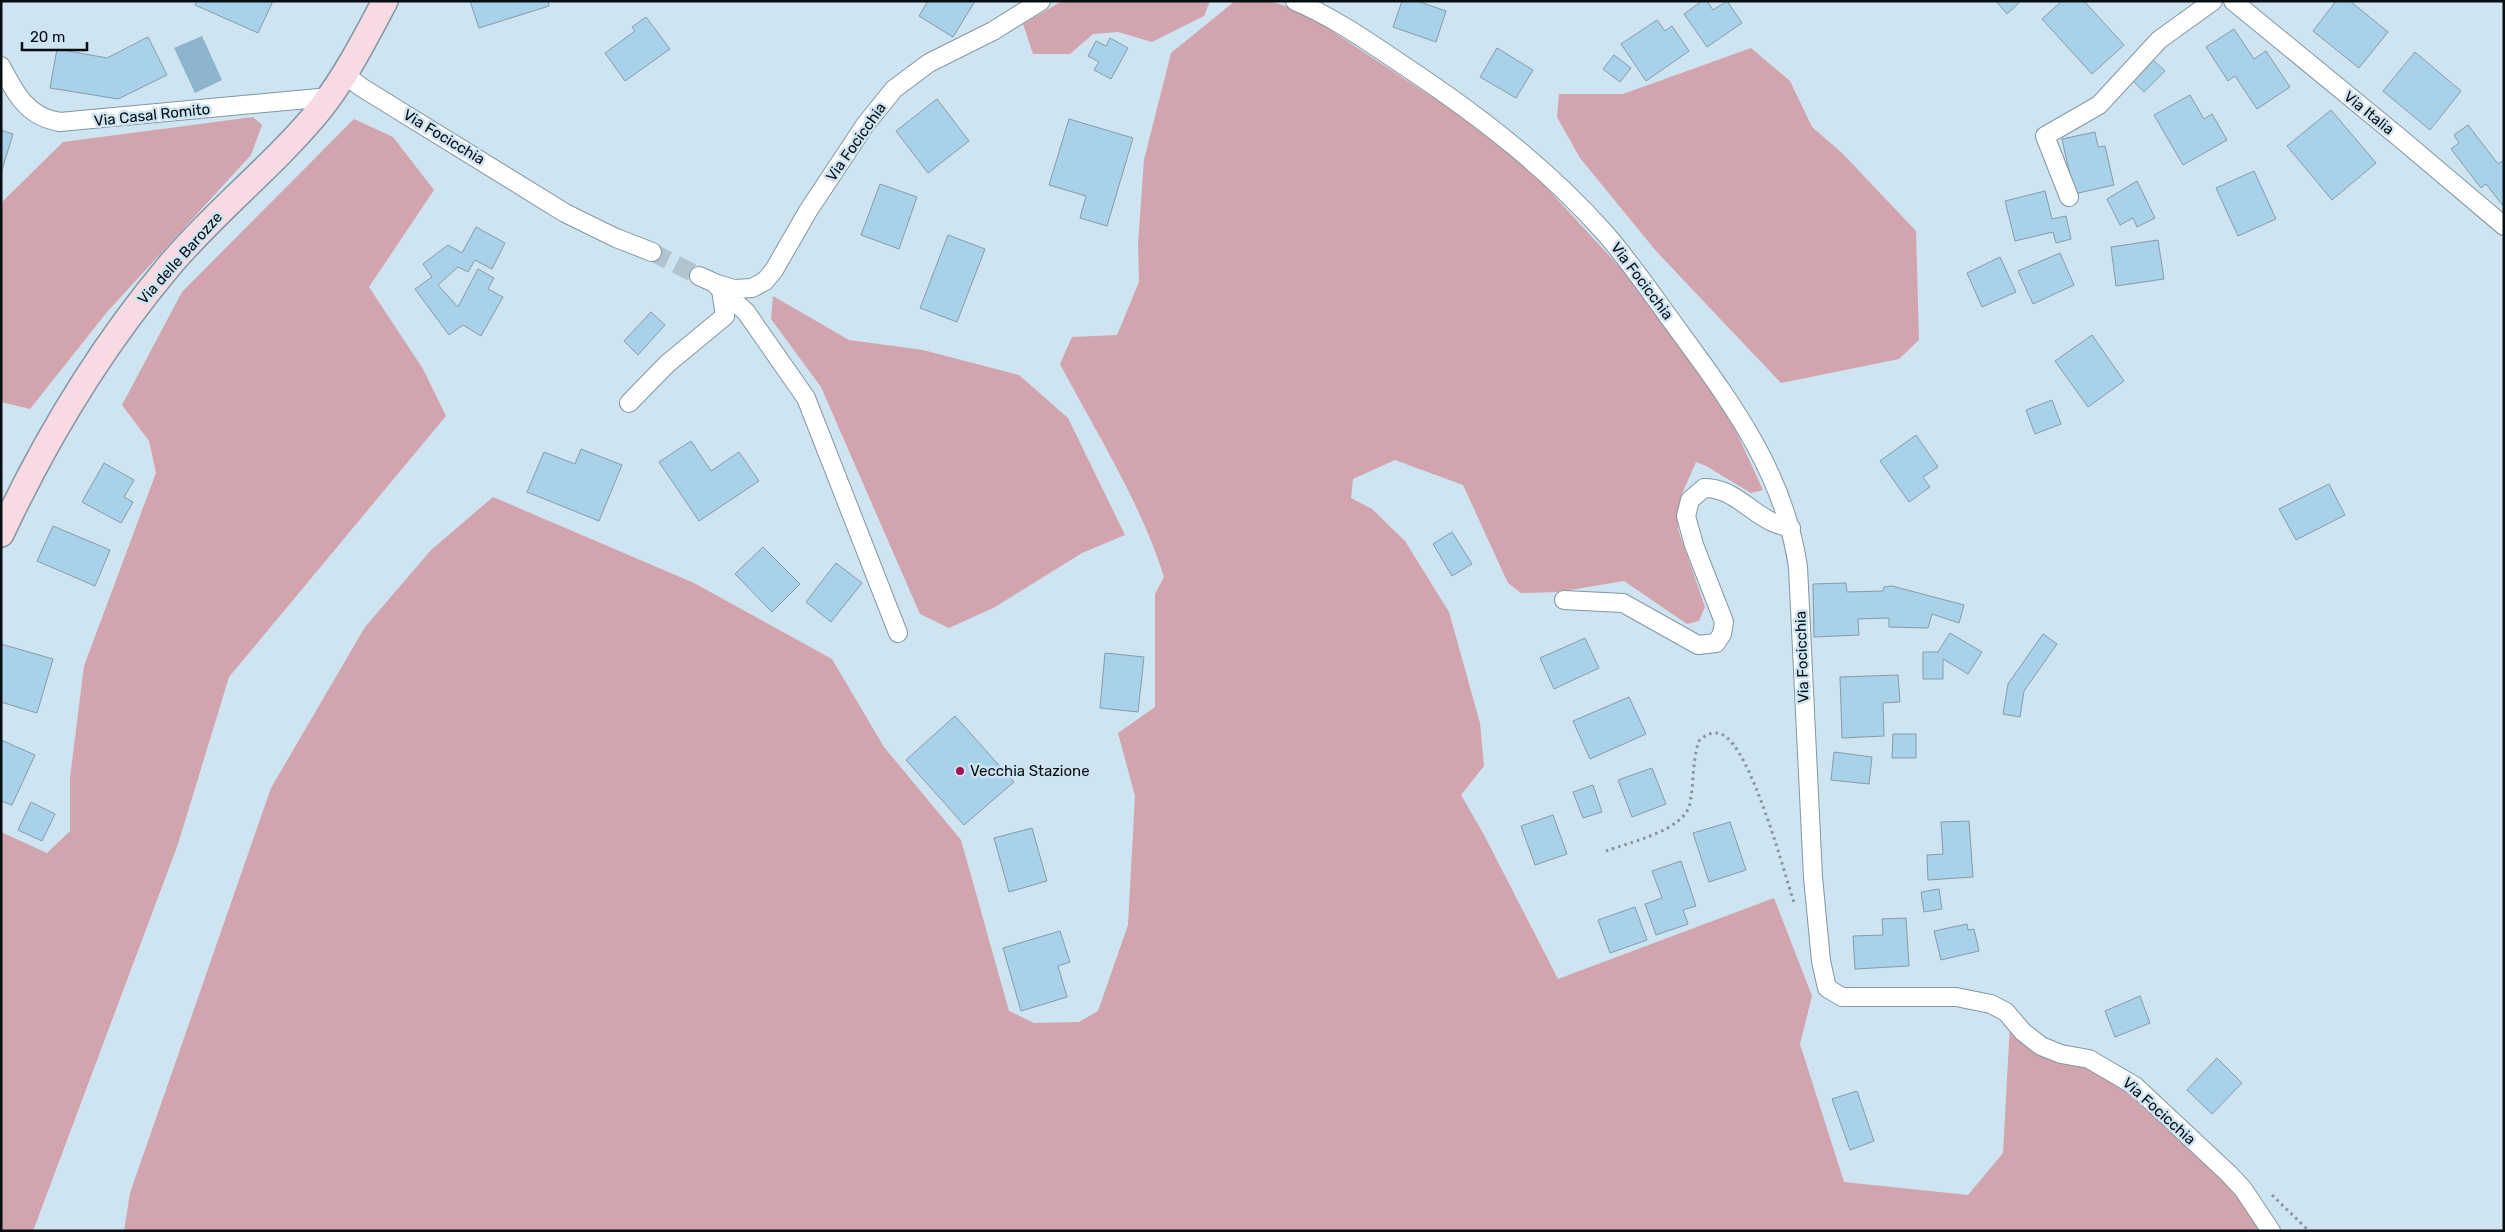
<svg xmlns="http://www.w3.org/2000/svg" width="2505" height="1232" viewBox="0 0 2505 1232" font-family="Rubik,sans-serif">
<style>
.forest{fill:#d1a4ae}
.water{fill:#8cb4cc}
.building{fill:#a8d1ea;stroke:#879ba8}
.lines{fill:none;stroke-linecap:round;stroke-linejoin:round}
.minor-tunnel{stroke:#b0c4d0;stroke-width:18;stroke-dasharray:18 9;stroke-linecap:butt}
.minor-casing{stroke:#8297a3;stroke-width:20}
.secondary-casing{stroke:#8297a3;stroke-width:28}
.path{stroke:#83949d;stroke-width:3;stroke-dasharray:2.5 4;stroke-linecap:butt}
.minor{stroke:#fff;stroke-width:18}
.secondary{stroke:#f8dae2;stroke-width:25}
.poi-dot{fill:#a41152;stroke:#cee4f1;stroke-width:2}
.labels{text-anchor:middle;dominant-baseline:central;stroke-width:5;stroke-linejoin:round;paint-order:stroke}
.street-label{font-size:15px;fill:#070e12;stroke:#cee4f1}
.poi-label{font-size:15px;fill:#070e12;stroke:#cee4f1;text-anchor:start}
</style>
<rect width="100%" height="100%" fill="#cee4f1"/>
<path class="forest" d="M 1062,1 L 1210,1 L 1204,16 L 1152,42 L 1118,32 L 1093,34 L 1070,54 L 1033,54 L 1023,24 Z
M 1235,1 L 1270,1 L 1303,12 L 1464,118 L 1532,172 L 1628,276 L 1731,420 L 1763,490 L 1751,493 L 1706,466 L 1696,462 L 1681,496 L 1678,529 L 1705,607 L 1699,621 L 1687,624 L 1624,581 L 1558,592 L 1521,593 L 1508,583 L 1463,485 L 1395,460 L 1353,479 L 1351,498 L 1372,509 L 1405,541 L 1449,612 L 1480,723 L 1484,766 L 1461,795 L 1483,833 L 1558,979 L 1774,898 L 1812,996 L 1800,1044 L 1844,1182 L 1968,1195 L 2003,1153 L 2010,1024 L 2098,1068 L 2168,1128 L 2241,1199 L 2264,1231 L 124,1231 L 130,1193 L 271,788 L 365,627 L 431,550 L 493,497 L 694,583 L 832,659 L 884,747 L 961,840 L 1009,1011 L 1034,1023 L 1079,1022 L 1098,1011 L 1128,925 L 1135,796 L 1118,733 L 1155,707 L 1155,594 L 1164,577 C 1141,503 1096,432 1060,364 L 1072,337 L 1117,335 L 1139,282 L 1138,244 L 1144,160 L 1171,53 Z
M 1751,48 L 1790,81 L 1812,127 L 1842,153 L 1916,231 L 1919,340 L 1899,359 L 1781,383 L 1656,251 L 1580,158 L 1557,117 L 1559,94 L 1623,94 Z
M 253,117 L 262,125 L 251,155 L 107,312 L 30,409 L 1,402 L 1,203 L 63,142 Z
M 354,119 L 393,137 L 434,190 L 369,287 L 423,369 L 446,416 L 229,677 L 178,844 L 33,1231 L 1,1231 L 1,832 L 47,853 L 70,831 L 70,778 L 84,666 L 156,473 L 149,441 L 122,405 L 182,292 Z
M 773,296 L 849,340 L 923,350 L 1019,375 L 1068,418 L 1125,535 L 1082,553 L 995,607 L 949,628 L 920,614 L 821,387 L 771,319 Z"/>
<path class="water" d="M 202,36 L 222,80 L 195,93 L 174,48 Z"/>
<path class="building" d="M 196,1 L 273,1 L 258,33 L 195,5 Z
M 470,1 L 548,1 L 549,6 L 479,28 Z
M 928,1 L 975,1 L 953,37 L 919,16 Z
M 1402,1 L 1417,1 L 1446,11 L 1436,42 L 1393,27 Z
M 1702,1 L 1707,1 L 1713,10 L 1727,1 L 1742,23 L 1707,47 L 1684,14 Z
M 1996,1 L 2021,1 L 2007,14 Z
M 2062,1 L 2084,1 L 2124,45 L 2092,74 L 2042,19 Z
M 2336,1 L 2350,1 L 2388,32 L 2359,68 L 2313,31 Z
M 646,17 L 670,49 L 625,81 L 605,53 L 635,31 L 632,27 Z
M 1657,20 L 1665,31 L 1672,26 L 1689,51 L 1646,81 L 1621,44 Z
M 2234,29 L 2254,59 L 2266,51 L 2290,87 L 2257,109 L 2235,76 L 2228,81 L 2206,47 Z
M 148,37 L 167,75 L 118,99 L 50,88 L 57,49 L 107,58 Z
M 1110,38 L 1128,48 L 1111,79 L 1094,70 L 1099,62 L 1088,56 L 1096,41 L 1106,46 Z
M 1497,48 L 1533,70 L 1516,98 L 1480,77 Z
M 2415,52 L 2461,91 L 2430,130 L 2383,91 Z
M 1614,55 L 1631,68 L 1620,82 L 1603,69 Z
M 2151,58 L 2165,71 L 2144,92 L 2130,78 Z
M 2190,95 L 2204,119 L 2212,114 L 2227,140 L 2183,165 L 2154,115 Z
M 937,99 L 969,141 L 928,173 L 896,131 Z
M 2331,110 L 2376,163 L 2332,200 L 2287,146 Z
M 1069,119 L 1133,138 L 1107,226 L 1080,218 L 1086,196 L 1049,185 Z
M 2468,125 L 2498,164 L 2504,160 L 2504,207 L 2486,184 L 2481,188 L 2451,149 L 2459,143 L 2454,135 Z
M 1,130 L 13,134 L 1,173 Z
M 2095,132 L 2098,147 L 2105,146 L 2114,185 L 2074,194 L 2062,139 Z
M 2254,171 L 2276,219 L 2238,236 L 2216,188 Z
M 2137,181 L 2155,218 L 2137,227 L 2133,218 L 2120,225 L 2107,199 Z
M 880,184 L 917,197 L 899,249 L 861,235 Z
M 2045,191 L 2052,219 L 2066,216 L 2071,239 L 2056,243 L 2053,232 L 2015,241 L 2005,201 Z
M 476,227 L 505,243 L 492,269 L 475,260 L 468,272 L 458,267 L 438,285 L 458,307 L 478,269 L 494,278 L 488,289 L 503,297 L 481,336 L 463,325 L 449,335 L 415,289 L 432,277 L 423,264 L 448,245 L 462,253 Z
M 948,235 L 985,249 L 957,322 L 920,308 Z
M 2158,240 L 2164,279 L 2116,286 L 2111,247 Z
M 2060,253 L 2074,285 L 2033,304 L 2018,271 Z
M 2000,257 L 2016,292 L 1982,307 L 1967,273 Z
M 651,312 L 665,325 L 638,355 L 624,341 Z
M 2092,335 L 2124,381 L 2088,407 L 2055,361 Z
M 2052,400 L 2061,424 L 2035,434 L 2026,410 Z
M 1916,435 L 1938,467 L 1923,477 L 1930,487 L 1909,502 L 1880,461 Z
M 691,441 L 711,471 L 739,452 L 759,481 L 699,521 L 659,462 Z
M 581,449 L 622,465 L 599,521 L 527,492 L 544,452 L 575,464 Z
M 104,463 L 134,480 L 124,497 L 133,502 L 121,523 L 82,502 Z
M 2329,484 L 2345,515 L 2296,540 L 2279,509 Z
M 53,526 L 110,550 L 95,586 L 37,561 Z
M 1452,532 L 1472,564 L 1452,576 L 1433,544 Z
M 763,547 L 800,584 L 772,612 L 735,574 Z
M 836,563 L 862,583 L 831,622 L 806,602 Z
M 1846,583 L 1847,592 L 1883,591 L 1884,587 L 1892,586 L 1964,605 L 1959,623 L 1932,614 L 1928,628 L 1889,627 L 1889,618 L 1858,619 L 1859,635 L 1814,637 L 1813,584 Z
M 1950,633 L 1982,652 L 1968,674 L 1943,659 L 1943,679 L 1923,679 L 1923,652 L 1938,652 Z
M 2043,634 L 2057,644 L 2024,691 L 2020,717 L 2003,714 L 2008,684 Z
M 1585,638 L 1599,668 L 1554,689 L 1540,658 Z
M 1,644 L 53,659 L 37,713 L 1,702 Z
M 1105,653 L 1144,657 L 1138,712 L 1100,708 Z
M 1898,675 L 1900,702 L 1883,703 L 1884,736 L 1842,738 L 1840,677 Z
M 1629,697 L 1646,734 L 1590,759 L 1573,721 Z
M 955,716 L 1014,782 L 964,825 L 906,760 Z
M 1893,734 L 1916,734 L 1916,758 L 1892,758 Z
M 1,740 L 35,755 L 12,805 L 1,801 Z
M 1834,752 L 1872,757 L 1869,784 L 1831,780 Z
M 1652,768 L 1666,804 L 1632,817 L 1618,780 Z
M 1593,785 L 1602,812 L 1583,818 L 1573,792 Z
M 31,802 L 55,814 L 42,841 L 18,830 Z
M 1553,815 L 1567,854 L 1535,865 L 1521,826 Z
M 1969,821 L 1973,877 L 1928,880 L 1927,855 L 1943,854 L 1941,822 Z
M 1730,822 L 1746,870 L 1709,882 L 1693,833 Z
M 1032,828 L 1047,881 L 1009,892 L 994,838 Z
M 1681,861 L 1696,906 L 1683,910 L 1688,924 L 1656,935 L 1645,904 L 1662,898 L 1652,871 Z
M 1939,889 L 1942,909 L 1924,912 L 1921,892 Z
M 1635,907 L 1647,940 L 1610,953 L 1598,920 Z
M 1906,918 L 1909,966 L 1855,969 L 1853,936 L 1883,935 L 1882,919 Z
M 1967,924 L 1968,930 L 1974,929 L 1979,951 L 1941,960 L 1934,931 Z
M 1060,931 L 1070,962 L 1058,966 L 1067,997 L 1021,1011 L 1003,948 Z
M 2140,996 L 2150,1023 L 2115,1037 L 2105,1011 Z
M 2217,1058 L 2242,1083 L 2212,1114 L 2187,1090 Z
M 1857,1091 L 1874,1141 L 1850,1150 L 1832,1099 Z"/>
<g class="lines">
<path class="minor-tunnel" d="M 652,252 L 699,276"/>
<g class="minor-casing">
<path id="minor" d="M 1295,1 C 1335,18 1370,43 1406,67 C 1478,115 1546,167 1604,232 C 1633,265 1658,303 1684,338 C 1737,410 1785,478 1798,567 L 1813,877 L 1821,961 L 1827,988 L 1842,997 L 1956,997 L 1991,1004 L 2006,1012 L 2023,1032 L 2041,1046 L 2061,1054 L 2089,1059 L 2135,1086 L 2229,1174 L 2243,1189 L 2271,1231
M 2233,1 L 2400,138 L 2504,226
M 1,66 C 15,93 27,117 60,122 L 329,97
M 344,74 L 361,87 L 565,213 L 616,238 L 652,252
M 2069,197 L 2045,136 L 2099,105 L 2159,40 L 2213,1
M 699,276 L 717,284 L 734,289 L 752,288 L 765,281 L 774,270 L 808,211 L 865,125 L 894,89 L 929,63 L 993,31 L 1041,1
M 716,285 L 746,312 L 806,398 L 898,633
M 629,403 L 667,364 L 725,316 L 721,290
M 1564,600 L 1623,603 L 1698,645 L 1716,643 L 1722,634 L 1724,622 L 1694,545 L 1686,516 L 1690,500 L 1704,488 C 1731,487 1749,511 1772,522 C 1778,525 1785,526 1791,528"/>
</g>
<g class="secondary-casing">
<path id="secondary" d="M 1,534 C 46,438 101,347 169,266 C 216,210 275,165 321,108 C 346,76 366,37 385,1"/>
</g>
<path class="path" d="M 1606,851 C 1629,842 1685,831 1690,803 C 1694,783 1692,761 1699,741 C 1705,735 1714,730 1723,735 C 1751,749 1784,871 1794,903
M 2272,1195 L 2309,1231"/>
<use href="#minor" class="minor"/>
<use href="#secondary" class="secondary"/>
</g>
<circle class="poi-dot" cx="960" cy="771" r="5"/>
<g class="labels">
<g class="street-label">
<text transform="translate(2369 113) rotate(39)">Via Italia</text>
<text transform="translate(152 115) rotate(-6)">Via Casal Romito</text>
<text transform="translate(444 137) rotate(31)">Via Focicchia</text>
<text transform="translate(856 142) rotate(-55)">Via Focicchia</text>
<text transform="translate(180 258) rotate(-48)">Via delle Barozze</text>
<text transform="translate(1642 281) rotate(53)">Via Focicchia</text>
<text transform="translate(1802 657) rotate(-92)">Via Focicchia</text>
<text transform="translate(2159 1111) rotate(42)">Via Focicchia</text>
</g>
<g class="poi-label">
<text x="970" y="771">Vecchia Stazione</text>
</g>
</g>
<rect width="2505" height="1232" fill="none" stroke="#070e12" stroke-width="5"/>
<path d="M22 42v8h65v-8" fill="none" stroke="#070e12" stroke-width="2.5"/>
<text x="30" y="42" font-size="15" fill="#070e12" stroke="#cee4f1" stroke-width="4" paint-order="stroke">20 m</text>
</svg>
